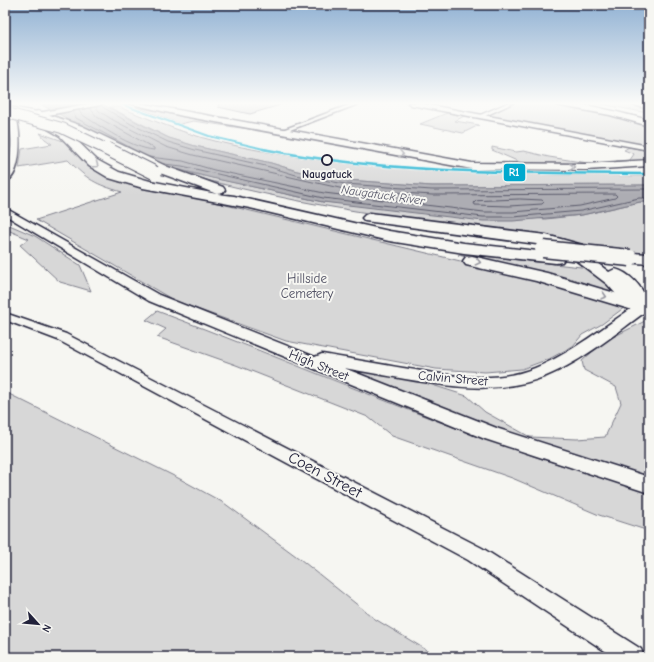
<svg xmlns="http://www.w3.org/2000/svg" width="654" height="662" viewBox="0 0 654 662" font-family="'Comic Neue',sans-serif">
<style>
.green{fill:#d7d7d7;stroke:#7c7c89}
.water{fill:#adadb3;stroke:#757583}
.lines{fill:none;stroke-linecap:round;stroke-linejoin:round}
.shore{stroke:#5a5a6b;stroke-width:1}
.building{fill:#c2c2c4;stroke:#22223b}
.minor-casing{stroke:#22223b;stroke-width:3}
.tertiary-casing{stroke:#22223b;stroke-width:3}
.secondary-casing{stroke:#22223b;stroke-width:3}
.primary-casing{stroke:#22223b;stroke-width:3}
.motorway-casing{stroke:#22223b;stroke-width:3}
.minor{fill:#f6f6f2;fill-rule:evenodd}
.tertiary{fill:#f6f6f2;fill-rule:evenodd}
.secondary{fill:#f6f6f2;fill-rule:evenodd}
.primary{fill:#f6f6f2;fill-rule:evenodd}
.motorway{fill:#f6f6f2;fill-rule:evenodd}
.motorway-bridge-far2-casing{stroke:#22223b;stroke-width:12;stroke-linecap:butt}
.motorway-bridge-far1-casing{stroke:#22223b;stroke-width:15;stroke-linecap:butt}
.motorway-bridge-casing{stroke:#22223b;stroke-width:19;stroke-linecap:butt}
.motorway-bridge-far2{stroke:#f6f6f2;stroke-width:10}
.motorway-bridge-far1{stroke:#f6f6f2;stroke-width:13}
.motorway-bridge{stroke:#f6f6f2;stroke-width:16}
.rail-1-far1-casing{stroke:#f6f6f2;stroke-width:3.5}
.rail-1-casing{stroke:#f6f6f2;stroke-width:4.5}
.rail-1-far1{stroke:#00a9ce;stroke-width:2}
.rail-1{stroke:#00a9ce;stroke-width:2.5}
.oneway{stroke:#9797a0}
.stop-dot{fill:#f6f6f2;stroke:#22223b;stroke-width:2}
.labels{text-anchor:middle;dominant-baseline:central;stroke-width:4;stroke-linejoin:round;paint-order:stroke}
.far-stop-label{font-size:11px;font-weight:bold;fill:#22223b;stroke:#f6f6f2}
.far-water-label{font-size:12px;font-style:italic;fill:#535365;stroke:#f6f6f2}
.park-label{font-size:13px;fill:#4f4f62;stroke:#f6f6f2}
.street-label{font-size:13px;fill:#22223b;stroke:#f6f6f2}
.near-street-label{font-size:16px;fill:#22223b;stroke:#f6f6f2}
.line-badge{stroke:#f6f6f2;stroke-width:1.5}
.badge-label{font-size:11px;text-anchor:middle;font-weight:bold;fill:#fff}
</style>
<rect width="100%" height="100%" fill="#f6f6f2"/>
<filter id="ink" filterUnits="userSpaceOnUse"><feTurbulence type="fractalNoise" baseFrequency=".025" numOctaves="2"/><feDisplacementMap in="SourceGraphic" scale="8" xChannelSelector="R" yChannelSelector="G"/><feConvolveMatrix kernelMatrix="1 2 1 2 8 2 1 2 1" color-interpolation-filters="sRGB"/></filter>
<g filter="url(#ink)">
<path class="green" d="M 509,103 L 556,103 L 589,109 L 649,125 L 649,147 L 480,116 Z
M 596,103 L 625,103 L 649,109 L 649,112 L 642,112 Z
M 109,107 L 119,107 C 150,119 182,133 215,141 C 357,175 504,174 649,176 L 649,185 L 432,186 L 346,180 L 297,171 L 271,163 L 195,146 L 169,138 Z
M 136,107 L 255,130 L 193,121 L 180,124 Z
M 447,113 L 464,116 L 455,121 L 479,125 L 463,133 L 420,124 Z
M 40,133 L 66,142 L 87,164 L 119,182 L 209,201 L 519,275 L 625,307 L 602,324 L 582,335 L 573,346 L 551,358 L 522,369 L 485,372 L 436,369 L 286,341 L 175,301 L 36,220 L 122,192 C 95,184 88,180 68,160 L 19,168 L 22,149 L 52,144 L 45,139 Z
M 492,147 L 516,152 L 524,151 L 549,157 L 588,163 L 544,166 L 524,164 L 492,150 Z
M 629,147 L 649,151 L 649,160 L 612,164 L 616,161 L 630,160 L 634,154 L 624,150 Z
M 172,169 L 323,202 L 545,219 L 582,215 L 640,202 L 649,202 L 649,254 L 597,249 L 557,237 L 526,234 L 524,231 L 510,232 C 428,222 347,212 266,194 C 234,187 203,180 172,169 Z
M 7,224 L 35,236 L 80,265 L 91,291 L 60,282 L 20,245 L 29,239 L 5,229 L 5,225 Z
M 465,254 L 590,268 L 608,281 L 617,296 L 510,267 L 458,255 Z
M 157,311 C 283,358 406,412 533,456 C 571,469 610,479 649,490 L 649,531 L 599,515 L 512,478 L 392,436 L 368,417 L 236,365 L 157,337 L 166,329 L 146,320 Z
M 649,319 L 649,480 L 476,423 L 346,370 L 410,378 L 467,396 L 485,412 L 530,437 L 577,439 L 605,437 L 621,403 L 616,387 L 584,370 L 582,361 L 603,342 Z
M 5,392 L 180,479 L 224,503 L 300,559 L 375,619 L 438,657 L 5,657 Z"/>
<path class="water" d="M 38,103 L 100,103 L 152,130 L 169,138 L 195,146 L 271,163 L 297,171 L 346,180 L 432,186 L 649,185 L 649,202 L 640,202 L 582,215 L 513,221 L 483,221 L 323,202 L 212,178 L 181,170 L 167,168 L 67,123 L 65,120 L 66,118 Z"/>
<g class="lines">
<path class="shore" d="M 101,106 L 131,124 L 168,142 L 195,150 L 270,167 L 296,175 L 345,184 L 432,190 L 649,189
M 96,107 L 99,111 L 113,120 L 166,147 L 193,155 L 344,189 L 432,195 L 615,194 L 617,196 L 615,198 L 580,206 L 513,212 L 484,212 L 324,193 L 214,170 L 183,161 L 149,157
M 79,110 L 81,114 C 100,126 131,148 154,150 L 154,148 L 97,117 L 90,108
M 72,111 L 76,118 L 129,147
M 164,164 L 182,166 L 323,198 L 483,217 L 513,217 L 581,211 L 639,198 L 649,198
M 520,199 L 542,200 L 544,202 L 542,204 L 509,206 L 475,205 L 474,203 L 476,201 Z"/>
</g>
<path class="building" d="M 219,103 L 280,103 L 280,105 L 250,114 L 218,107 Z"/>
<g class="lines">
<g class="minor-casing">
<path id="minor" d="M 354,103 L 361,103 L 282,133 L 277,132 Z
M 507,103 L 513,103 L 483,117 L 478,116 Z
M 5,313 L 66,334 L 482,548 L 641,649 L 644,657 L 614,657 L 468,560 L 58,340 L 5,320 Z"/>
</g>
<g class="tertiary-casing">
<path id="tertiary" d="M 92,103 L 103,103 L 100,105 L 17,121 C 21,134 22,177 5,182 C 5,175 8,170 9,163 C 12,150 12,136 10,122 L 5,123 L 5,119 Z
M 128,103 L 139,103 L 472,163 L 586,164 L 649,160 L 649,166 L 586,170 L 472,169 L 183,116 Z
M 408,103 L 419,103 L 649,146 L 649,150 L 411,105 Z
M 627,103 L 638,103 L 649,105 L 649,109 Z
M 5,208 L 159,295 L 315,357 L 322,354 C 349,359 376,363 403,368 C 446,375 493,385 535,368 C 572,353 605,326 638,304 L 643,303 L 648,304 L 648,310 C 616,333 583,361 546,376 C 499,395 452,387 405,379 C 385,375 364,372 344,368 L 499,429 L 649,477 L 649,493 L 485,439 L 149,301 L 5,215 Z"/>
</g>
<g class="secondary-casing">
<path id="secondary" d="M 5,106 L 38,112 L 42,114 L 38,116 L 5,110 Z
M 577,245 L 582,246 L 585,254 L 609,272 L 615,269 C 629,272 643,288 648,301 C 650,305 649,309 649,314 L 638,310 L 624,303 L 607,284 L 574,259 L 571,249 L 572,246 Z"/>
</g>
<g class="primary-casing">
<path id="primary" d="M 552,103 C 578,100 623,114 649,120 L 649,126 L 610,115 L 556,105 Z"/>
</g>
<g class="motorway-casing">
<path id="motorway" d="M 38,111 L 82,126 L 168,167 L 223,187 L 225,190 L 223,193 L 218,194 L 234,196 L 389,231 L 464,243 L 556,253 L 562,254 L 565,258 L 562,262 L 556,263 L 464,253 L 389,241 L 250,208 L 143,188 L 109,178 L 89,166 L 60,136 L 34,121 L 32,116 L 35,112 ZM 50,121 L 74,130 L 160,173 L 217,194 L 150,181 L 119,172 L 97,160 L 68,132 Z
M 370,213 L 546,235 L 583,245 L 585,249 L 583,253 L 577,254 L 544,245 L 365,221 L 362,218 L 365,215 Z
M 630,253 L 649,254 L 649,264 L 624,262 L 621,258 L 624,254 Z
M 472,256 L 547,273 L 649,303 L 649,311 L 643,313 L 636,311 L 536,281 L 466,265 L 463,261 L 466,257 Z"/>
</g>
<use href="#minor" class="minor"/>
<use href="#tertiary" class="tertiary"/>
<use href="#secondary" class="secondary"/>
<use href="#primary" class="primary"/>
<use href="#motorway" class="motorway"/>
<g class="motorway-bridge-far2-casing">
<path id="motorway-bridge-far2" d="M 11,114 L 62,128 L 108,150"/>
</g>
<g class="motorway-bridge-far1-casing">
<path id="motorway-bridge-far1" d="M 107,149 L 155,173"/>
</g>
<g class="motorway-bridge-casing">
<path id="motorway-bridge" d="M 543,249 L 630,258"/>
</g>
<use href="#motorway-bridge-far2" class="motorway-bridge-far2"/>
<use href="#motorway-bridge-far1" class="motorway-bridge-far1"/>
<use href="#motorway-bridge" class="motorway-bridge"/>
<g class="rail-1-far1-casing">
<path id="rail-1-far1" d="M 118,103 L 209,136 L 268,150"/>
</g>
<g class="rail-1-casing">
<path id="rail-1" d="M 263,149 C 390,174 520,173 649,174"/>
</g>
<use href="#rail-1-far1" class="rail-1-far1"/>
<use href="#rail-1" class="rail-1"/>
</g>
<defs><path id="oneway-chevron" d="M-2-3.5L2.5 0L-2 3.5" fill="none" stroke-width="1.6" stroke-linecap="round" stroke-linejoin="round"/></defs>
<g class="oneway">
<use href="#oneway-chevron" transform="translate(401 154) rotate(11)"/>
<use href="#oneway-chevron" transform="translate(96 165) rotate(35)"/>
<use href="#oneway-chevron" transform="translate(572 167) rotate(-1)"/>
<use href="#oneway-chevron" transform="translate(478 262) rotate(13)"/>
<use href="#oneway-chevron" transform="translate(604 296) rotate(17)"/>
</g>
</g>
<linearGradient id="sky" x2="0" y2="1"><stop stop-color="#90b1d3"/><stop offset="0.53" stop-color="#fbfbf9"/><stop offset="1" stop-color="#fbfbf9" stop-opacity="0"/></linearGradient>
<rect width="654" height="195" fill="url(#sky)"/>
<circle class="stop-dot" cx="327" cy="160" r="5"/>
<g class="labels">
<g class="far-stop-label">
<text x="327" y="174">Naugatuck</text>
</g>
<g class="far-water-label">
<text transform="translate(383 195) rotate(8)">Naugatuck River</text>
</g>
<g class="park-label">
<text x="307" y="278">Hillside<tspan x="307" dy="15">Cemetery</tspan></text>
</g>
<g class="street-label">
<text transform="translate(319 365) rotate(22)">High Street</text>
<text transform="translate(453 378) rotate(5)">Calvin Street</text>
</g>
<g class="near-street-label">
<text transform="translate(325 475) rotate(28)">Coen Street</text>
</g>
</g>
<rect class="line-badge" x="503" y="163" width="23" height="19" rx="4" fill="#00a9ce"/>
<g class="badge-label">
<text x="514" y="176">R1</text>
</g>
<rect width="654" height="662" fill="none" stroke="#f6f6f2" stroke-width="20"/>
<rect x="10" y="10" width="634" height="642" fill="none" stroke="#22223b" stroke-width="1.5" filter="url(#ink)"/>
<g transform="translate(38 624) rotate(117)" stroke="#f6f6f2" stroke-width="3" paint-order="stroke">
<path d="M0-3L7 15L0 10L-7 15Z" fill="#22223b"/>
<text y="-6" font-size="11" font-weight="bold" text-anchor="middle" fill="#22223b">N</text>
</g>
</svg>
